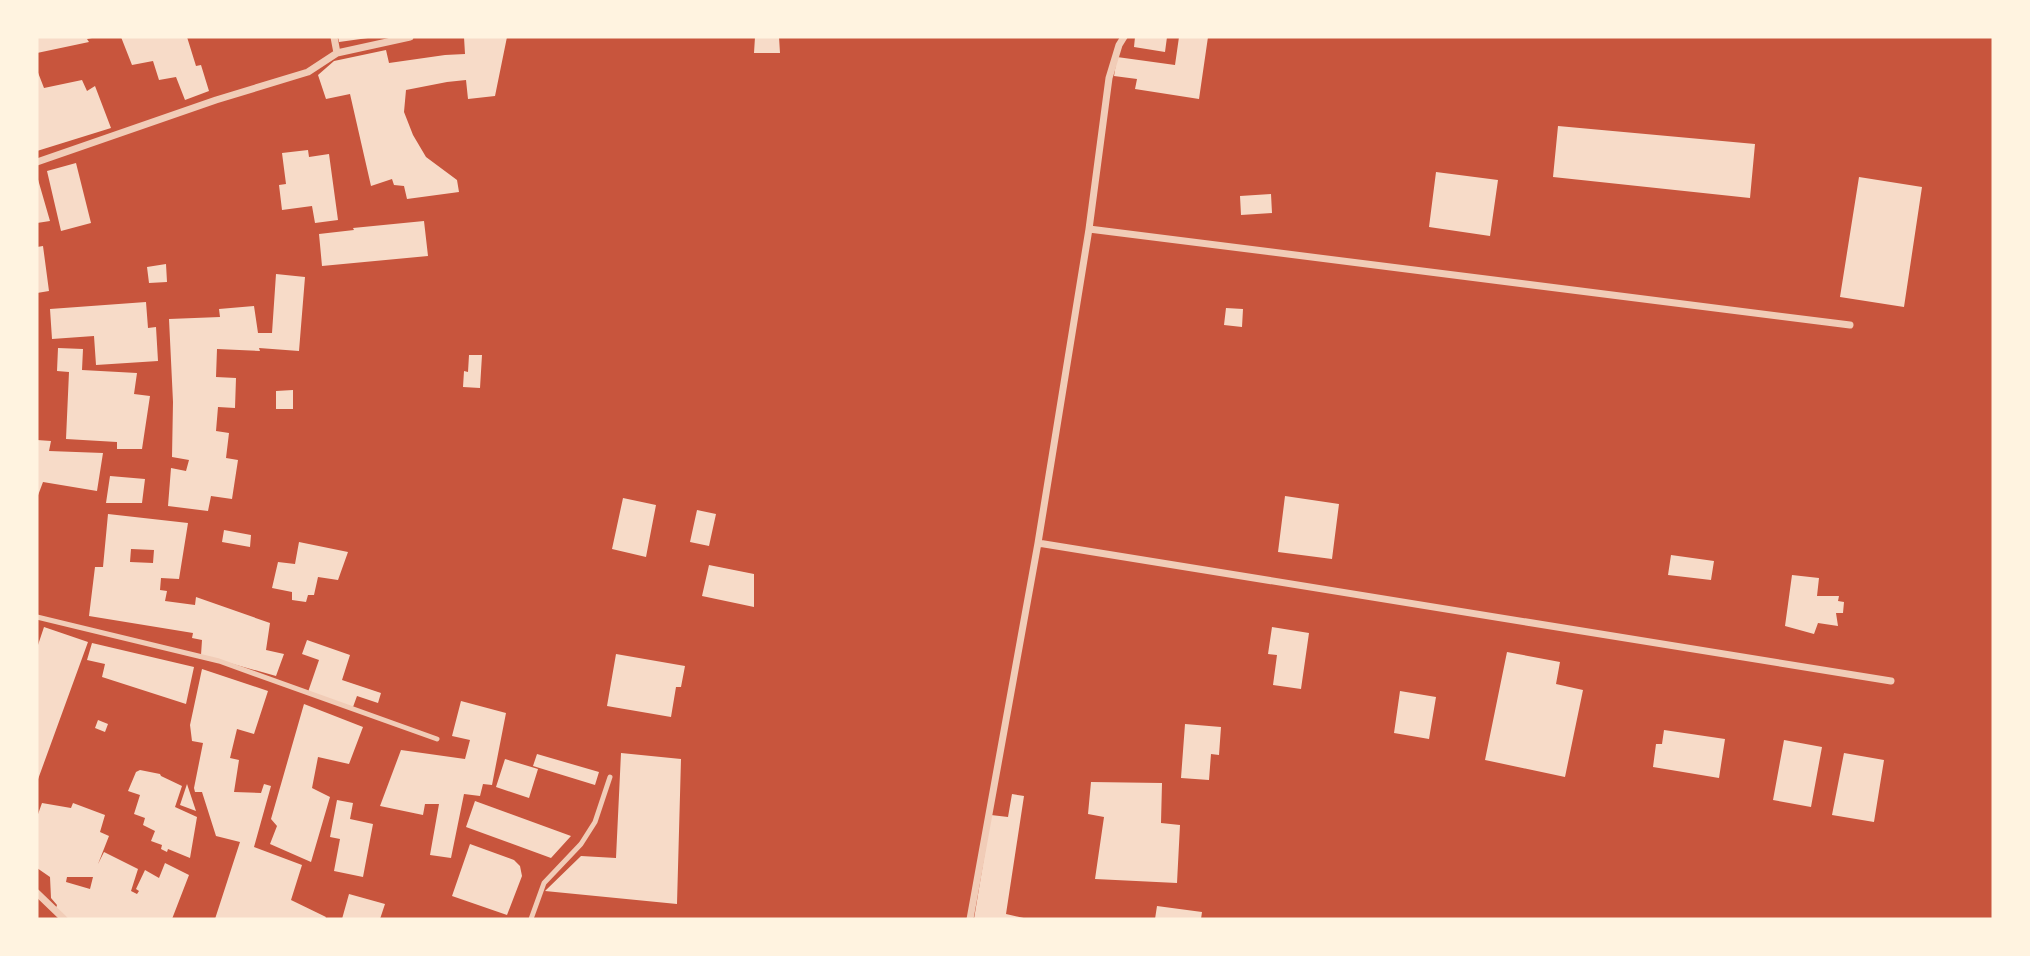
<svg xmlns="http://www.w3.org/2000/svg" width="2030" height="956" viewBox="0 0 2030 956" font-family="Jost,sans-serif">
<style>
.building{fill:#f7dbc8;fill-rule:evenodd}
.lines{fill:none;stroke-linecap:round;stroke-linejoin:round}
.service{stroke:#f1ccb7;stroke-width:5}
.minor{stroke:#f1ccb7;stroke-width:7}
</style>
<rect width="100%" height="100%" fill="#c8553d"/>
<path class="building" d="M 37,37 L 92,37 L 92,38 L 87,39 L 89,42 L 37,53 Z
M 121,37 L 187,37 L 196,66 L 201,65 L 209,91 L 185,100 L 176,77 L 159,80 L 153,61 L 132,65 Z
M 338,37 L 367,37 L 368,38 L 339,42 Z
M 464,37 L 507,37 L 495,96 L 468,99 L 466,80 L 447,82 L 406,90 L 404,112 L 413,135 L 426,157 L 457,180 L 459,192 L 407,199 L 404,186 L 394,185 L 392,179 L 371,186 L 350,94 L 326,99 L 318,75 L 334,61 L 386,50 L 389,63 L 445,55 L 465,54 Z
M 755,37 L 779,37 L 780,53 L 754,53 Z
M 1135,37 L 1167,37 L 1165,52 L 1134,47 Z
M 1179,37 L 1208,37 L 1199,99 L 1135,89 L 1137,79 L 1114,76 L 1117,57 L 1175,65 Z
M 37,70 L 44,88 L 82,80 L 87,91 L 95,86 L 111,128 L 37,151 Z
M 1558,126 L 1755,144 L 1750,198 L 1553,177 Z
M 308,150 L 309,157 L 329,154 L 338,220 L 315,223 L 312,206 L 282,210 L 279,185 L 286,184 L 282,153 Z
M 76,163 L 91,223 L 61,231 L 47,171 Z
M 1436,172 L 1498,180 L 1490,236 L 1429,227 Z
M 37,176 L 50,221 L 37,223 Z
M 1859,177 L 1922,187 L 1904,307 L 1840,297 Z
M 1271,194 L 1272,213 L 1241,215 L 1240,196 Z
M 424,221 L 428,256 L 322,266 L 319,234 L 354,230 L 353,228 Z
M 43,246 L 49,291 L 37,293 L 37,247 Z
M 166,264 L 167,282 L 149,283 L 147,267 Z
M 276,274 L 305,277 L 299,351 L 259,348 L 260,351 L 217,349 L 216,377 L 236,378 L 235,408 L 218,407 L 216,431 L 229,433 L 226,458 L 238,460 L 232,499 L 211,496 L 208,511 L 168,506 L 171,468 L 186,471 L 189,460 L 172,457 L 173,402 L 169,319 L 220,317 L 219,309 L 254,306 L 258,333 L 272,333 Z
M 146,302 L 148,328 L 156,327 L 158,361 L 96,365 L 94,336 L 52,339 L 50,309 Z
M 1226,308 L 1243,309 L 1242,327 L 1224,325 Z
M 58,348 L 83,349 L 82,370 L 137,373 L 134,394 L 150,396 L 142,449 L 117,449 L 117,442 L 66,439 L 69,372 L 57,371 Z
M 469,355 L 482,355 L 480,388 L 463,387 L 464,371 L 468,372 Z
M 293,390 L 293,409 L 276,409 L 276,391 Z
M 37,440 L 51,441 L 49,451 L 103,453 L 97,491 L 43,482 L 37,498 Z
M 110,476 L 145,479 L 142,503 L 106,503 Z
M 1285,496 L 1339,504 L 1332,559 L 1278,552 Z
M 623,498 L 656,505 L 646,557 L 612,549 Z
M 697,510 L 716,514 L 709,546 L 690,542 Z
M 108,514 L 188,523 L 179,579 L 161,578 L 160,590 L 167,591 L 165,601 L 195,605 L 196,597 L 270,623 L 266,650 L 284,654 L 276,676 L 201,655 L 202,640 L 192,638 L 193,633 L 89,616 L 95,567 L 103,567 ZM 131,549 L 154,550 L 153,563 L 130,562 Z
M 224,530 L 251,535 L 250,547 L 222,542 Z
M 299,542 L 348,552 L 338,580 L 318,577 L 314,595 L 308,595 L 306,602 L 292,600 L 292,592 L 272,588 L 278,562 L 295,564 Z
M 1671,555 L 1714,561 L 1711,580 L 1668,575 Z
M 709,565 L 754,574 L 754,607 L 702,596 Z
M 1792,575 L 1819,578 L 1817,596 L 1839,596 L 1838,601 L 1844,602 L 1843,613 L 1836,613 L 1838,626 L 1818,623 L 1814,634 L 1785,626 Z
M 44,627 L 88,642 L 37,782 L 37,648 Z
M 1272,627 L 1309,633 L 1301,689 L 1273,685 L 1277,655 L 1268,654 Z
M 307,640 L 350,655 L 342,680 L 381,693 L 378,703 L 357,696 L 353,707 L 308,692 L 319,660 L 302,654 Z
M 92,643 L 194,667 L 186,704 L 102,677 L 105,664 L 87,660 Z
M 1507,652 L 1560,662 L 1556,684 L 1583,690 L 1565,777 L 1485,760 Z
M 616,654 L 685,666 L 681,687 L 676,687 L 671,717 L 607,706 Z
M 202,669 L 268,691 L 254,734 L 237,729 L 230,758 L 239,760 L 234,792 L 261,793 L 264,784 L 271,786 L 254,847 L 302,865 L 291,900 L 326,917 L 325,919 L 215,919 L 240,842 L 216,836 L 202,792 L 195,792 L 194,788 L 203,743 L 192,741 L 190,725 Z
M 1400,691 L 1436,697 L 1429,739 L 1394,733 Z
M 461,701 L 506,713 L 492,785 L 483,784 L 480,796 L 464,794 L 451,858 L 430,855 L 439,804 L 425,804 L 423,815 L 380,806 L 401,750 L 465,759 L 470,740 L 452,736 Z
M 304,704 L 363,727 L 349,764 L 318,757 L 312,788 L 330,797 L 311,862 L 270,844 L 277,826 L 271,819 Z
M 98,720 L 108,724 L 105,732 L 95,728 Z
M 1185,724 L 1221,727 L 1219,755 L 1211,754 L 1209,780 L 1181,778 Z
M 1664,730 L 1725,739 L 1719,778 L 1653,767 L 1656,744 L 1662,744 Z
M 1784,740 L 1822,747 L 1811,807 L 1773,800 Z
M 621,753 L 681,759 L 677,904 L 545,891 L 581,856 L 616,858 Z
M 1844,753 L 1884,760 L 1874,822 L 1832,815 Z
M 537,754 L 599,772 L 595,785 L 533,766 Z
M 505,759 L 538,769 L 529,798 L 496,787 Z
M 140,770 L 160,774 L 161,776 L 182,786 L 175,807 L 197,817 L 190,858 L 168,849 L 167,852 L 161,849 L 162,845 L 151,841 L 155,831 L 143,825 L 145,818 L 134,814 L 140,795 L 128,791 L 136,772 Z
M 1091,782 L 1162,783 L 1161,823 L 1180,825 L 1177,883 L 1095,879 L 1104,817 L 1088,814 Z
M 187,784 L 196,811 L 180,805 Z
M 1012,794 L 1024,796 L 1006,914 L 1028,919 L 974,919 L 991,815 L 1008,817 Z
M 337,800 L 353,803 L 350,819 L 373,824 L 363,877 L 334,871 L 340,839 L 330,837 Z
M 475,801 L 571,836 L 551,858 L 466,827 Z
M 42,803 L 71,808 L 73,803 L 105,815 L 100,832 L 109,836 L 98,864 L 104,852 L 138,869 L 131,891 L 137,894 L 139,891 L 136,889 L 145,870 L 159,878 L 165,863 L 189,875 L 172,919 L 66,919 L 56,908 L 57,905 L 51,898 L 50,877 L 37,868 L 37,817 ZM 67,877 L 93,877 L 90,889 L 66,882 Z
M 470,844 L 514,860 L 520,866 L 522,876 L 507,915 L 452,896 Z
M 349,894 L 385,904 L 380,919 L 342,919 Z
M 1157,906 L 1202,912 L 1201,919 L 1155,919 Z"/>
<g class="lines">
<path class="service" d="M 37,617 L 219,661 L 437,739
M 531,919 L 544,883 L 581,844 L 595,822 L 610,777"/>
<path class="minor" d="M 334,37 L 337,53
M 37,162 L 216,100 L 308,72 L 337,53 L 410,37
M 1089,229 L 1850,325
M 1038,543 L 1891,681
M 37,893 L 64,919
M 970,919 L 1038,543 L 1089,229 L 1109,78 L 1119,45 L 1124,37"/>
</g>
<rect width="2030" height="956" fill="none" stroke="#fff3e0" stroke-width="77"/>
</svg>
